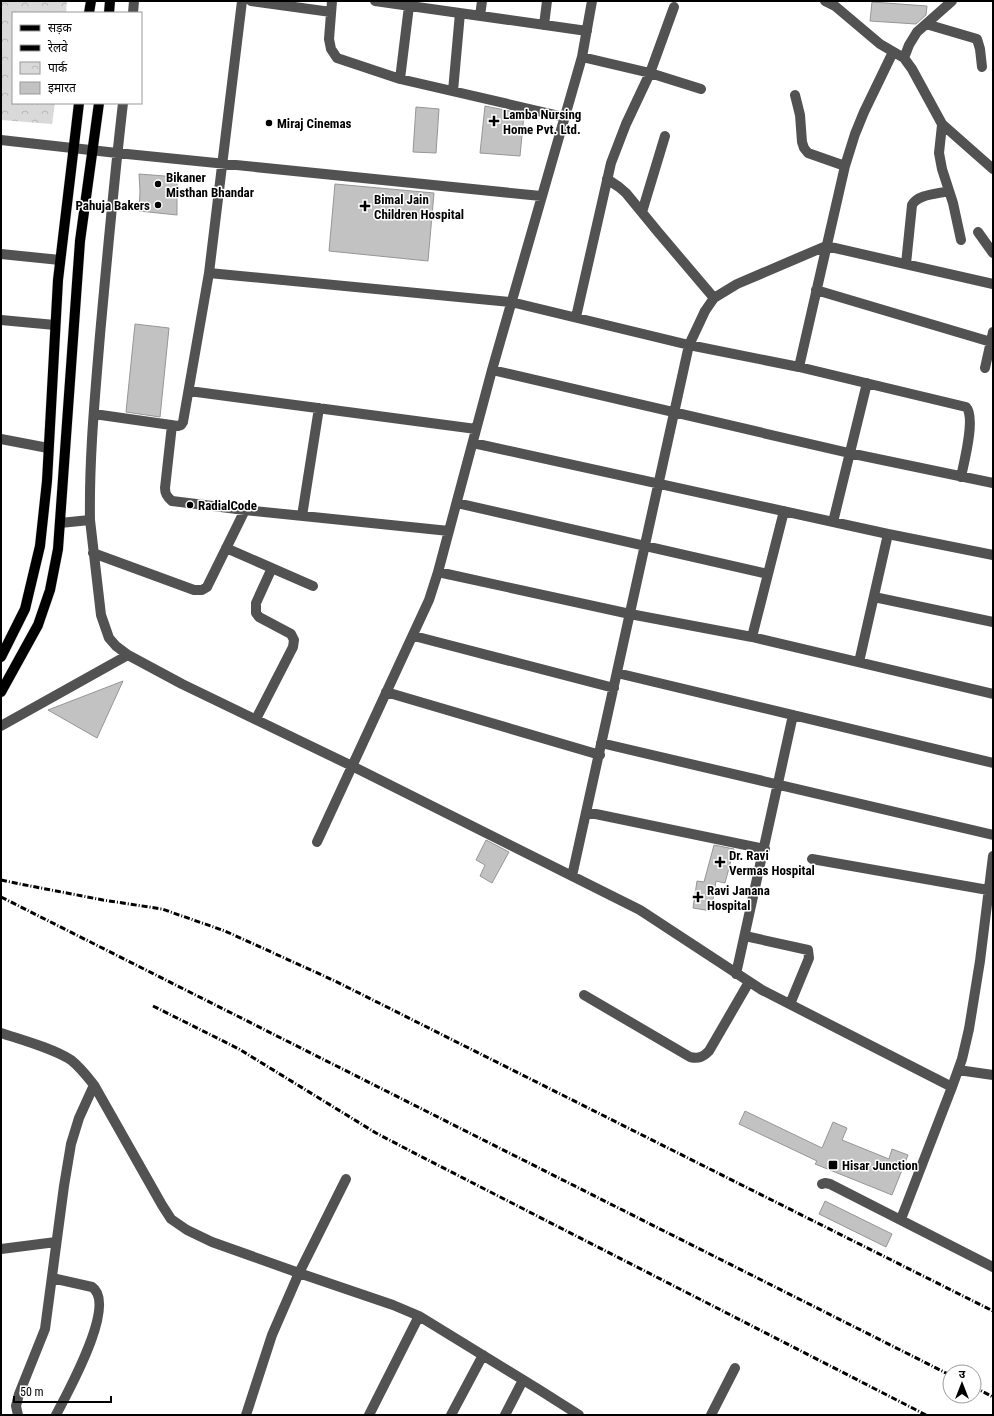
<svg xmlns="http://www.w3.org/2000/svg" width="994" height="1416" viewBox="0 0 994 1416" font-family="'Roboto Condensed','Noto Sans Devanagari',sans-serif">
<style>
.park{fill:url(#park-crowns)}
.building{fill:#c2c2c2;stroke:#969696}
.lines{fill:none;stroke-linecap:round;stroke-linejoin:round}
.major-casing{stroke:#dbdbdb;stroke-width:11}
.minor{stroke:#525252;stroke-width:10}
.major{stroke:#000;stroke-width:10}
.rail{stroke:#000;stroke-width:3;stroke-dasharray:6 2 1 2;stroke-linecap:butt}
.poi-dot{fill:#000;stroke:#fff;stroke-width:1.5}
.labels{text-anchor:middle;dominant-baseline:central;stroke-width:3;stroke-linejoin:round;paint-order:stroke}
.poi-label{font-size:13px;font-weight:bold;fill:#000;stroke:#fff;text-anchor:start}
</style>
<defs>
<pattern id="park-crowns" width="20" height="18" patternUnits="userSpaceOnUse"><rect width="20" height="18" fill="#d9d9d9"/><path d="M2 6a3 3 0 1 1 6 0M12 15a3 3 0 1 1 6 0" fill="none" stroke="#b8b8b8"/></pattern>
</defs>
<rect width="100%" height="100%" fill="#fff"/>
<path class="park" d="M 1,1 L 67,1 L 66,13 L 13,13 L 13,103 L 55,103 L 52,124 L 1,120 Z"/>
<path class="building" d="M 872,2 L 927,6 L 926,15 L 916,24 L 870,21 Z
M 485,106 L 524,114 L 520,156 L 480,153 Z
M 416,107 L 439,109 L 436,153 L 413,152 Z
M 139,174 L 177,177 L 177,215 L 139,211 L 140,191 Z
M 335,184 L 434,193 L 428,261 L 329,251 Z
M 135,324 L 169,328 L 160,417 L 126,412 Z
M 123,681 L 97,738 L 48,710 Z
M 486,840 L 509,852 L 492,883 L 480,876 L 485,865 L 476,860 Z
M 714,845 L 734,849 L 725,883 L 716,881 L 711,911 L 693,908 L 697,881 L 704,882 Z
M 745,1111 L 822,1148 L 833,1122 L 847,1128 L 842,1140 L 889,1159 L 892,1149 L 908,1155 L 892,1195 L 815,1164 L 817,1161 L 739,1124 Z
M 825,1201 L 892,1234 L 886,1247 L 819,1214 Z"/>
<g class="lines">
<g class="major-casing">
<path id="major" d="M 89,13 L 91,1
M 109,13 L 110,1
M 1,657 L 25,609 L 40,546 L 47,481 L 58,280 L 79,103
M 1,692 L 38,625 L 50,590 L 58,549 L 80,241 L 99,103"/>
</g>
<path class="minor" d="M 251,1 L 331,12
M 332,1 L 329,39 L 331,49 L 337,58 L 400,79 L 564,117
M 375,1 L 587,31
M 825,1 L 835,6 L 880,44 L 904,58 L 912,69 L 942,124 L 993,169
M 133,13 L 134,1
M 480,16 L 482,1
M 926,24 L 977,39 L 980,49 L 982,67
M 544,25 L 547,1
M 582,57 L 650,73 L 701,89
M 904,58 L 909,45 L 917,32 L 952,1
M 400,79 L 409,6
M 453,91 L 460,13
M 795,95 L 800,115 L 802,142 L 804,148 L 808,153 L 845,166
M 942,125 L 939,153 L 942,169 L 953,203 L 961,240
M 1,140 L 117,153 L 541,196
M 607,179 L 619,187 L 626,193 L 658,232 L 714,298
M 642,212 L 665,136
M 978,232 L 993,253
M 1,254 L 60,260
M 906,264 L 912,205 C 918,194 938,194 949,191
M 209,273 L 511,302 L 689,345 L 799,367 L 966,407 C 976,417 964,462 961,477
M 816,290 L 991,342
M 576,317 L 611,163 L 626,124 L 650,73 L 674,7
M 1,320 L 55,325
M 799,367 L 845,166 L 855,134 L 864,112 L 893,52
M 985,368 L 993,332
M 492,370 L 849,453 L 993,483
M 189,391 L 476,429
M 94,414 L 178,426 L 181,425 L 183,422 L 209,273 L 242,1
M 172,425 L 165,488 C 165,494 167,497 172,501 L 245,510 L 449,531
M 1,439 L 48,448
M 473,443 L 888,534 L 993,555
M 457,503 L 768,574
M 302,516 L 319,408
M 90,520 L 101,615 L 109,638 L 116,646 L 128,655 L 182,684 L 352,766 L 640,910 L 762,990 L 952,1087
M 833,522 L 867,383
M 60,523 L 90,520 C 89,458 95,396 100,335 C 107,258 114,180 123,103
M 226,548 L 313,586
M 93,553 L 194,590 L 202,590 L 207,587 L 245,510
M 438,572 L 630,614 L 752,637 L 993,694
M 874,597 L 993,622
M 414,636 L 614,688
M 752,637 L 784,511
M 859,662 L 888,534
M 617,673 L 993,763
M 386,692 L 600,755
M 256,719 L 293,647 L 294,640 L 291,634 L 259,617 L 256,613 L 256,603 L 272,568
M 1,726 L 128,655
M 601,743 L 993,835
M 586,812 L 765,849
M 317,842 L 429,600 L 438,572 L 492,370 L 582,57 L 592,1
M 812,859 L 988,890
M 572,876 L 689,345 L 705,311 L 714,298 L 737,284 L 826,246 L 993,284
M 745,936 L 808,950 L 809,958 L 790,1004
M 736,974 L 793,715
M 584,995 L 690,1057 C 699,1059 703,1057 709,1051 L 749,982
M 1,1033 C 22,1040 52,1048 71,1060 C 80,1067 87,1076 94,1085 L 162,1205 L 171,1219 L 187,1230 L 212,1242 L 299,1273 L 393,1305 L 419,1316 L 538,1389 L 579,1415
M 958,1070 L 993,1075
M 822,1184 L 825,1183 L 830,1184 L 993,1267
M 901,1219 L 952,1087 L 962,1059 L 969,1029 L 980,961 L 993,856
M 1,1249 L 56,1242
M 52,1278 L 92,1287 C 118,1304 66,1395 56,1415
M 18,1415 L 16,1406 L 19,1394 L 45,1329 L 64,1186 L 71,1144 L 79,1118 L 94,1085
M 246,1415 L 272,1335 L 299,1273 L 346,1179
M 369,1415 L 419,1316
M 451,1415 L 483,1355
M 505,1415 L 523,1380
M 711,1415 L 735,1368"/>
<use href="#major" class="major"/>
<path class="rail" d="M 1,880 L 20,884 L 103,900 L 162,909 L 225,931 L 335,981 L 993,1311
M 1,897 L 950,1375
M 153,1006 L 239,1049 L 376,1133 L 422,1157 L 926,1415
M 974,1387 L 993,1397"/>
</g>
<g class="poi-dot">
<path d="M492 115h4v4h4v4h-4v4h-4v-4h-4v-4h4z"/>
<circle cx="269" cy="123" r="4"/>
<circle cx="158" cy="184" r="4"/>
<circle cx="158" cy="205" r="4"/>
<path d="M363 200h4v4h4v4h-4v4h-4v-4h-4v-4h4z"/>
<circle cx="190" cy="505" r="4"/>
<path d="M718 856h4v4h4v4h-4v4h-4v-4h-4v-4h4z"/>
<path d="M696 891h4v4h4v4h-4v4h-4v-4h-4v-4h4z"/>
<rect x="828" y="1160" width="10" height="10" rx="2"/>
</g>
<g class="labels">
<g class="poi-label">
<text x="503" y="114">Lamba Nursing<tspan x="503" dy="15">Home Pvt. Ltd.</tspan></text>
<text x="277" y="123">Miraj Cinemas</text>
<text x="166" y="177">Bikaner<tspan x="166" dy="15">Misthan Bhandar</tspan></text>
<text x="374" y="199">Bimal Jain<tspan x="374" dy="15">Children Hospital</tspan></text>
<text x="150" y="205" text-anchor="end">Pahuja Bakers</text>
<text x="198" y="505">RadialCode</text>
<text x="729" y="855">Dr. Ravi<tspan x="729" dy="15">Vermas Hospital</tspan></text>
<text x="707" y="890">Ravi Janana<tspan x="707" dy="15">Hospital</tspan></text>
<text x="842" y="1165">Hisar Junction</text>
</g>
</g>
<rect width="994" height="1416" fill="none" stroke="#000000" stroke-width="4"/>
<rect x="12" y="12" width="130" height="92" fill="#ffffff" stroke="#999999"/>
<rect x="20" y="25" width="20" height="6" fill="#000000" stroke="#999999"/>
<text x="48" y="32" font-size="12" fill="#000000">सड़क</text>
<rect x="20" y="45" width="20" height="6" fill="#000000" stroke="#999999"/>
<text x="48" y="52" font-size="12" fill="#000000">रेलवे</text>
<rect x="20" y="62" width="20" height="12" fill="url(#park-crowns)" stroke="#999999"/>
<text x="48" y="72" font-size="12" fill="#000000">पार्क</text>
<rect x="20" y="82" width="20" height="12" fill="#c2c2c2" stroke="#999999"/>
<text x="48" y="92" font-size="12" fill="#000000">इमारत</text>
<g transform="translate(962 1384)"><circle r="19" fill="#ffffff" stroke="#999999"/>
<path d="M0-3L7 15L0 10L-7 15Z" fill="#000000"/>
<text y="-6" font-size="11" font-weight="bold" text-anchor="middle" fill="#000000">उ</text>
</g>
<path d="M14 1396v6h97v-6" fill="none" stroke="#000000" stroke-width="2"/>
<text x="20" y="1396" font-size="12" fill="#000000" stroke="#ffffff" stroke-width="3" paint-order="stroke">50 m</text>
</svg>
